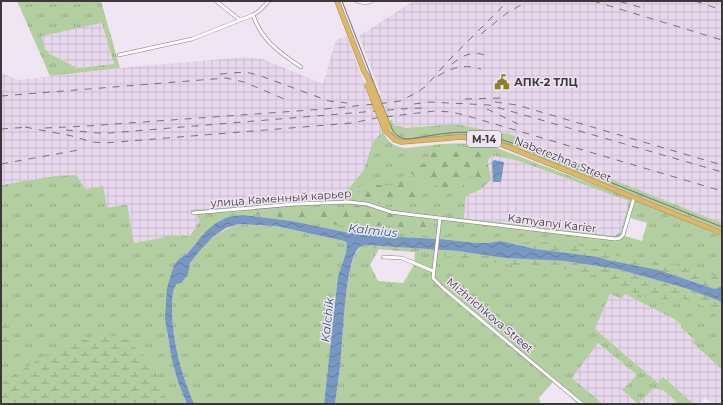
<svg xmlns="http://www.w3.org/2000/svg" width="723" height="405" viewBox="0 0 723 405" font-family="Montserrat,sans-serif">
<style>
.industrial{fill:url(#industrial-grid)}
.grass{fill:url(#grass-tufts);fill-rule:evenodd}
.forest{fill:url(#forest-firs)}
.wetland{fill:url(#wetland-marsh)}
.water{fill:url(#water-waves)}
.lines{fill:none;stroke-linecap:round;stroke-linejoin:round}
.minor-casing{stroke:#857b88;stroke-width:4}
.highway-casing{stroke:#a38a59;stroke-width:5.5}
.minor{stroke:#fff;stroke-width:3}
.highway{stroke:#dbb768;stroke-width:4.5}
.tram{stroke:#767078;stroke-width:1}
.rail{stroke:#767078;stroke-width:1;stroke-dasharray:7 7;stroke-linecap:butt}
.highway-bridge-casing{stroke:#a38a59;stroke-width:5.5;stroke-linecap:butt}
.highway-bridge{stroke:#dbb768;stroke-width:4.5}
.labels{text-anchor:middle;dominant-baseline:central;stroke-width:3;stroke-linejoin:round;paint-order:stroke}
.shield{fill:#f0e5f3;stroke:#716b73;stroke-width:1}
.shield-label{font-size:10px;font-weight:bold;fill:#3b373c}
.poi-label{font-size:11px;font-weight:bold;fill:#3b373c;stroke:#f0e5f3;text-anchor:start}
.street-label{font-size:11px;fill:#3b373c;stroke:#f0e5f3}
.water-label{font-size:12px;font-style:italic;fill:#2d558e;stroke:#f0e5f3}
</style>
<defs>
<pattern id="industrial-grid" width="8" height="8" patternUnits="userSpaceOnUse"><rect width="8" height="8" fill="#e8d8ed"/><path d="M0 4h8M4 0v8" fill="none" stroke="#c8bacc"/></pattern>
<pattern id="grass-tufts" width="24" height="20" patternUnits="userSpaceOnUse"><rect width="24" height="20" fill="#b3cea0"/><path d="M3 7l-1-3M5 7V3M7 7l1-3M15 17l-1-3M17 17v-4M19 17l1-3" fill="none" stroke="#93a884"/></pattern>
<pattern id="forest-firs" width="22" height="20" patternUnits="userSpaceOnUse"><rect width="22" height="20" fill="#b3cea0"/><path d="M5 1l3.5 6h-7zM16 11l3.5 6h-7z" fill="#93a884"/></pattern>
<pattern id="wetland-marsh" width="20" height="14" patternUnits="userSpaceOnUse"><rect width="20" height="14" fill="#b3cea0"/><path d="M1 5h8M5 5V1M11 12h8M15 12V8" fill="none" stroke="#93a884"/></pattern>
<pattern id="water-waves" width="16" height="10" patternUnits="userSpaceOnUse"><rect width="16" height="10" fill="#7897c3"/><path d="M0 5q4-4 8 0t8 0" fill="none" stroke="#647ca0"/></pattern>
</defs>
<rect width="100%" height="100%" fill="#f0e5f3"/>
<path class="industrial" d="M 418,1 L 722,1 L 722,223 L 609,178 L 512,135 L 455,124 L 404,128 L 394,126 L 392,120 L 379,123 L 383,132 L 373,141 L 364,170 L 343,195 L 343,200 L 190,211 L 200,220 L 190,236 L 167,235 L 161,238 L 134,243 L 127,204 L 107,208 L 86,190 L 76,175 L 55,176 L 1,185 L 1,73 L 19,80 L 120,68 L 246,57 L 263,59 L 323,84 L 336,40 L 347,36 L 369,96 L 381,94 L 359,36 L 412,2 Z
M 102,23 L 115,64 L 79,68 L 50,54 L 45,49 L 42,36 Z
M 492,156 L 496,156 L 519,161 L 629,201 L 621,231 L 615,236 L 464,218 L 466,195 L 481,189 L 489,159 Z
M 610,294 L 625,294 L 676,320 L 681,325 L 681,328 L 695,340 L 693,343 L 722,370 L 722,404 L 713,404 L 705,397 L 699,404 L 694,404 L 663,378 L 658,383 L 595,329 Z
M 598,343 L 637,375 L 622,390 L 638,404 L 603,404 L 572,378 Z
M 652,389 L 663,390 L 679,404 L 639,404 Z"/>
<path class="grass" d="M 17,1 L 101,1 L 120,68 L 50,76 ZM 102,23 L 114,64 L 78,68 L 50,54 L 45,49 L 42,36 Z
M 392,120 L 394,126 L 401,126 L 404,128 L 455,124 L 512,135 L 609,178 L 722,223 L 722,230 L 499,141 L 483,138 L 398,140 L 393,136 L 387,121 Z
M 383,132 C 388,142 394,147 406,148 C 440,144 464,140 497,148 L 634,200 L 722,236 L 722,286 L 535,249 L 501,241 L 488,243 L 477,243 L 442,239 L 381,236 L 350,233 L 292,221 L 243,215 L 196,242 L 187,254 L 180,258 L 167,288 L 167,334 L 178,382 L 187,404 L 1,404 L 1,185 L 55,176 L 76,175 L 86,190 L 103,186 L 107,208 L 127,204 L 134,243 L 161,238 L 167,235 L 190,236 L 200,220 L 190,210 L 343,200 L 343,195 L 364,170 L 373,141 ZM 492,156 L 496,156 L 519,161 L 629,201 L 621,231 L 615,236 L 464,218 L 466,196 L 481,189 L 491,180 L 488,162 L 489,159 ZM 630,218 L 647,223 L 642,241 L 625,236 Z
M 239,224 L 276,226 L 344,241 L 347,243 L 346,253 L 338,276 L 324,404 L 194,404 C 181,373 172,341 172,308 C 172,301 171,293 174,287 C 177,281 183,278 188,274 C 189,270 189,265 191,262 C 200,244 221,230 239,224 Z
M 366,245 L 458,251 L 547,260 L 722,302 L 722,370 L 692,342 L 695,340 L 681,328 L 681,325 L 676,320 L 625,294 L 622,299 L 610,294 L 595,329 L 658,383 L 663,377 L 694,404 L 679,404 L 663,390 L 653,389 L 638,404 L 622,390 L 637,375 L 598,343 L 572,378 L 603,404 L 579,404 L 553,382 L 539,398 L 541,404 L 335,404 C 337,388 340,371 341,355 C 342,336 345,257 361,247 C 362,246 364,246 366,245 ZM 379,249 L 415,252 L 414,265 L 403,283 L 378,281 L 370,265 Z"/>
<path class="forest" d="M 460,146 C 469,147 483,146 491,151 C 491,156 487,158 487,163 C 486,170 488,176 483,182 L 478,181 L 472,176 L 469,176 C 464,181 465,187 457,189 C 447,192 439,187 430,183 C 421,179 415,180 410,171 C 408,168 407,166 407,162 L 409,161 L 415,164 L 422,165 C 431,153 427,153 443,151 C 449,151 454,147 460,146 Z
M 404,175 L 409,176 L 419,188 L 418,197 L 412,202 L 401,201 L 388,205 L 356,199 L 353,197 L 353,192 C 366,176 378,189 392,185 C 397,184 400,178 404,175 Z
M 352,205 L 368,207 L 380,211 L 430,220 L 432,223 L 433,231 L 432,234 L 428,236 L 406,232 L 388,225 L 360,228 L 255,214 L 245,214 L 242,212 L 244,210 L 291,207 L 329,210 Z"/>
<path class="wetland" d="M 527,242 C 551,242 576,244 600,250 C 608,251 615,256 623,258 C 632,260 642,259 651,260 C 675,264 699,271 722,279 L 722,286 L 715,289 L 657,270 L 607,260 L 593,256 L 535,249 L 515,245 Z
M 366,245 L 458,251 L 506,258 L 564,261 L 617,269 L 685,288 L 722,302 L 722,315 L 695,302 L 684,299 L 654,299 L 643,297 L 606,279 L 578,271 L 519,266 L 425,253 L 379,249 L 371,248 Z
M 1,312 L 10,317 C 14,330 10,346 1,357 Z
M 102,333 L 127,340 L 151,362 L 168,404 L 1,404 L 1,383 L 54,350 Z"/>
<path class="water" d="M 494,160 L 504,162 L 501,182 L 493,182 L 492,162 Z
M 243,215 L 292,221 L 350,233 L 381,236 L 441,239 L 477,243 L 488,243 L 501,241 L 535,249 L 598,257 L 607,260 L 658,270 L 715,289 L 722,286 L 722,302 L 685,288 L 617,269 L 564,261 L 506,258 L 458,251 L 366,245 C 364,246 362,246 360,247 C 345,257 343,336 341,355 C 340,371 337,388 335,404 L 324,404 L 338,276 L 346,253 L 347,243 L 344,241 L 276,226 L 239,224 L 226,228 L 213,237 L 202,248 L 190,263 L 188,274 L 181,283 L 176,284 C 172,291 172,299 172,308 C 172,341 181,373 194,404 L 187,404 L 178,382 L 172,360 L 165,319 L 167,288 L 174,265 L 180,258 L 187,254 L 205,232 L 216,223 L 228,217 Z"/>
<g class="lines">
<g class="minor-casing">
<path id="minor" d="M 216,1 L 240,20
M 357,1 L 365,3 L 372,1
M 253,15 C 262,41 279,52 301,67
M 119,55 L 192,39 L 253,15 L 259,11 L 269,1
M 193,213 L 295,204 L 349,202 L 367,204 L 391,212 L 406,214 L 615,239 L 620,238 L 623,235 L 634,198
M 440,218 L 433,278 L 444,289 L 582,404
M 383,257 L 402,258 L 433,271"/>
</g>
<g class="highway-casing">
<path id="highway" d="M 337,1 L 364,71 L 371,83
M 385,130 L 395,140 L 401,142 L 461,137 L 482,139 L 498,143 L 722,233"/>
</g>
<use href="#minor" class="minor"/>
<use href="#highway" class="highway"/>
<path class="tram" d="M 342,1 L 391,127 C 395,135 399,139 409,139 C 431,136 454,130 476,133 C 488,135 500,139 512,143 L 722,227"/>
<path class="rail" d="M 593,1 L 722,40
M 606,1 L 622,2 L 643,8
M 695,1 L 722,10
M 481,34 L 507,13 L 528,1
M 452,64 C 464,55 470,51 485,55
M 220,74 L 245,72 L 258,75 L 329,101 L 347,103
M 438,76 C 452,67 465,64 481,69
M 1,96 L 226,78 L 244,82 L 289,101
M 465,99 L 501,98
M 495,102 L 517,105 L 722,165
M 414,104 L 429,102 L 489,105 L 722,172
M 487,109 L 518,124
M 25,127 L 72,136 L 92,142 L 105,143 L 352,123 L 376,118 L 435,111 L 452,112 L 471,117 L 722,191
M 45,128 L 87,126 L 325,109 L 385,103 L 400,101 L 418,92 L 426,86 L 449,60 L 508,1
M 1,129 L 29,127
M 66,130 L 98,133 L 110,133 L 400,109 L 422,108
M 1,164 L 84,149"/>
<g class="highway-bridge-casing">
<path id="highway-bridge" d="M 371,83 L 389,128
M 367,84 L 385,130"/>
</g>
<use href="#highway-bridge" class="highway-bridge"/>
</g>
<defs>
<g id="civic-bare" transform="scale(1.2)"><path d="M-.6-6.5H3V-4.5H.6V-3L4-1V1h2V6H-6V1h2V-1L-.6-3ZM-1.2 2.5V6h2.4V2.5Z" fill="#8e8027" stroke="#f0e5f3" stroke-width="2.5" paint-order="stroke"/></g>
</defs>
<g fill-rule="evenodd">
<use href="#civic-bare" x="502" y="82"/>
</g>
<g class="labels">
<rect class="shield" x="467" y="131" width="34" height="16" rx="3"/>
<g class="shield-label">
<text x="484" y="139">М-14</text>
</g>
<g class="poi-label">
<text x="514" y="82">АПК-2 ТЛЦ</text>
</g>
<g class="street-label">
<text transform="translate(563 159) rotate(22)">Naberezhna Street</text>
<text transform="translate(281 198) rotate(-4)">улица Каменный карьер</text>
<text transform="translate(552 223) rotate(7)">Kamyanyi Karier</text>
<text transform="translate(490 315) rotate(40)">Mizhrichkova Street</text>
</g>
<g class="water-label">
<text transform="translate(373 230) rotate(6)">Kalmius</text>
<text transform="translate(327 320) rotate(-84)">Kalchik</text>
</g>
</g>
<rect width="723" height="405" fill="none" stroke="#3b373c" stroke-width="4"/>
</svg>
